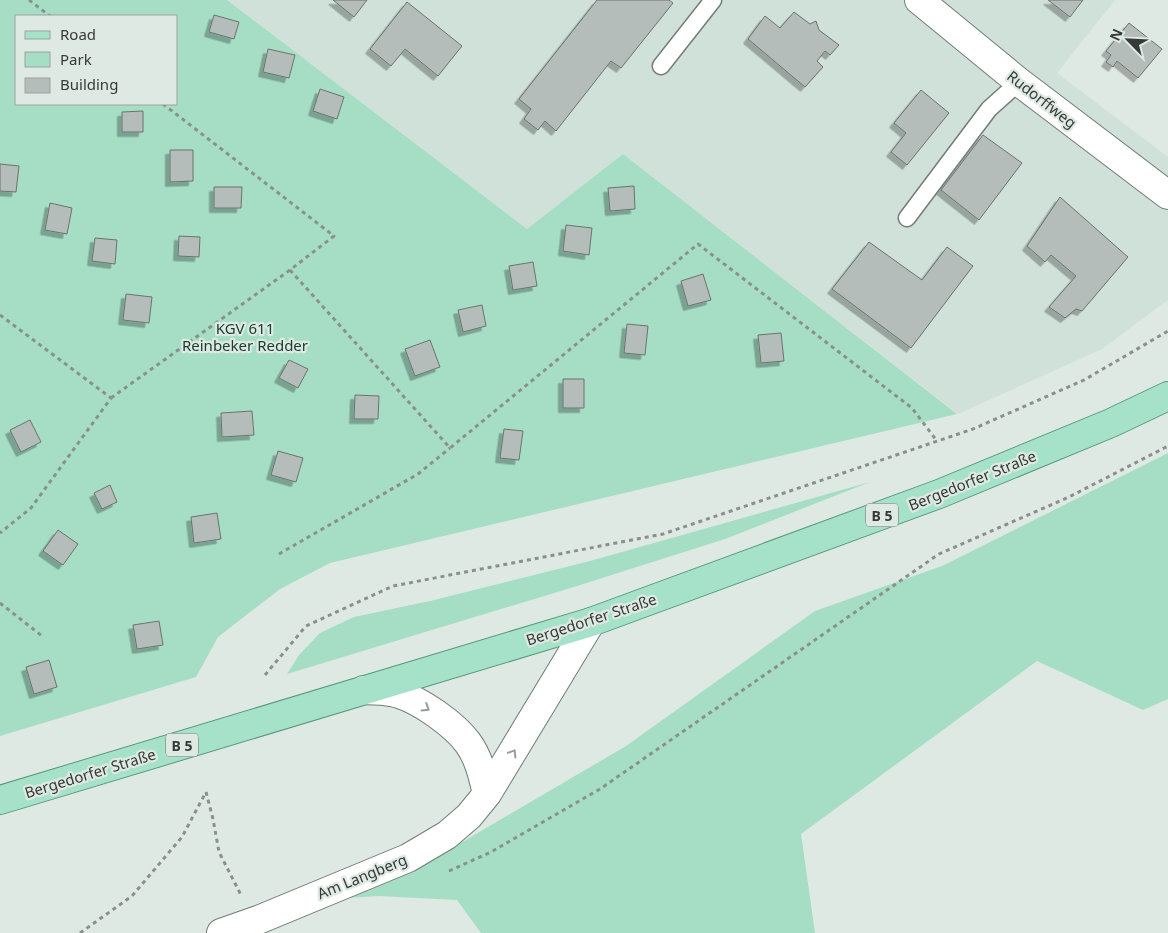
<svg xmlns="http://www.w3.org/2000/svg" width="1168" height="933" viewBox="0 0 1168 933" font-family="'Noto Sans',sans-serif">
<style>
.built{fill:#cfe1d8}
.green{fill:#a5ddc5;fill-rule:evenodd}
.building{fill:#b4bdb9;stroke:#6b736f;filter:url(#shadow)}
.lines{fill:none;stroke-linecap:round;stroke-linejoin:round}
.lane-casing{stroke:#747c78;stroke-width:19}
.street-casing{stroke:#747c78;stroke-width:30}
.primary-casing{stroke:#57997f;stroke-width:30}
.path{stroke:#8a918d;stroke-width:3;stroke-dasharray:4 4;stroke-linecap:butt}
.lane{stroke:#fff;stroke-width:16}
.street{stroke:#fff;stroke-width:28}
.primary{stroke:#a6e1ca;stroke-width:28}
.oneway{stroke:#9a9c9b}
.labels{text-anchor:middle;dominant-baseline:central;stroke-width:4.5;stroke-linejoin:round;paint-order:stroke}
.shield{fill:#dfe9e4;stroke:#686e6b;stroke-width:1}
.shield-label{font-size:14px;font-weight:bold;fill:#353937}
.street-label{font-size:15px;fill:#353937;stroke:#dfe9e4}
.park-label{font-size:15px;fill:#184031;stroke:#dfe9e4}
</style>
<defs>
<filter id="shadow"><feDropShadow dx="-4.5" dy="4.5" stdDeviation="0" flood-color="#0004"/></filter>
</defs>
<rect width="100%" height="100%" fill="#dfe9e4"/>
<path class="built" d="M 227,0 L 1115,0 L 1057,73 L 1168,157 L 1168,300 L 1102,349 L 958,414 L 623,154 L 527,229 Z"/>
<path class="green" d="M 0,0 L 227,0 L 527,229 L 623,154 L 957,414 L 330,563 L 280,589 L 218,637 L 196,677 L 0,736 ZM 16,16 L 176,16 L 176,104 L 16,104 Z
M 1168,453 L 1168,699 L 1143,710 L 1037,661 L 801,834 L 815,933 L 481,933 L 457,900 L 379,896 L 346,898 L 464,841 L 626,746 L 815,611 L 942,566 Z
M 870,482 L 725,539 L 577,586 L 287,674 L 299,655 L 320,633 L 354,617 L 430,601 L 590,561 Z"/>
<path class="building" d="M 333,0 L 367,0 L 354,17 Z
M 597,0 L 669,0 L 673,3 L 621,68 L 611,61 L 556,131 L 545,121 L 538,130 L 524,119 L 531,109 L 519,99 Z
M 1048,0 L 1083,0 L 1070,17 Z
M 407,2 L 462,46 L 438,76 L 405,49 L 391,66 L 370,49 Z
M 794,12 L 810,24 L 816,21 L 819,30 L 839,45 L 830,55 L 825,51 L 817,61 L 823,67 L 805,87 L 748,39 L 765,16 L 780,28 Z
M 214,15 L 239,22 L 234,39 L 209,32 Z
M 1129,23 L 1162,49 L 1138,78 L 1117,61 L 1113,67 L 1106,62 L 1111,55 L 1106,51 Z
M 268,49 L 295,55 L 289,78 L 263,72 Z
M 320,89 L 344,97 L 337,119 L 313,111 Z
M 921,90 L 949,113 L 907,165 L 891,152 L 906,133 L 894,123 Z
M 143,111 L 143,132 L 122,132 L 122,112 Z
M 983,135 L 1022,163 L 979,220 L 941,190 Z
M 170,150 L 193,150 L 193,181 L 170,182 Z
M 0,164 L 19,166 L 16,192 L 0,191 Z
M 634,186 L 635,209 L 610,211 L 608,188 Z
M 214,187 L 242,187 L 241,208 L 214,208 Z
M 1060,197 L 1128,257 L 1082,311 L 1076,309 L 1065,318 L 1049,307 L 1076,276 L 1051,255 L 1045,262 L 1027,246 Z
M 50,203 L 72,208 L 67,234 L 45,230 Z
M 566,225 L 592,228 L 589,255 L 563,251 Z
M 179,236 L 200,237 L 199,257 L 178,256 Z
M 95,238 L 117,240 L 115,264 L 92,261 Z
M 869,242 L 922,280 L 947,247 L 973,266 L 911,348 L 832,289 Z
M 533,262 L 537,286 L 513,290 L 509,266 Z
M 703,274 L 711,300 L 688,306 L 681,281 Z
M 126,294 L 152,297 L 149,323 L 123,320 Z
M 482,305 L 486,326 L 463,332 L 458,310 Z
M 627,324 L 648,326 L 645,355 L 624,353 Z
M 781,333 L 784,361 L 761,363 L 758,335 Z
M 430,340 L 440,367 L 415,376 L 405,349 Z
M 289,360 L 308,369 L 298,388 L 279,378 Z
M 563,379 L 584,379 L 584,408 L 563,408 Z
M 355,395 L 379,396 L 378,419 L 354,419 Z
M 252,411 L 254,435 L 222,437 L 221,413 Z
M 30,420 L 41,442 L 21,452 L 10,430 Z
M 504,429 L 523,431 L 519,460 L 500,458 Z
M 278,451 L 303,458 L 296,482 L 271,475 Z
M 110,485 L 117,502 L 102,509 L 94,493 Z
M 217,513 L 221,539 L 194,543 L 191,517 Z
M 58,530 L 78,544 L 63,565 L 43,551 Z
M 159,621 L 163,645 L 137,649 L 133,625 Z
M 49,660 L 57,687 L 34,694 L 26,667 Z"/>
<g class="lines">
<g class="lane-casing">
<path id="lane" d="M 661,66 L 713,0
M 907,218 L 989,109 L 1019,82"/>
</g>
<g class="street-casing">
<path id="street" d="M 919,0 L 1019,82 L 1168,195
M 364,690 C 375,691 388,690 399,694 C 421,701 454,724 468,743 C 479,758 483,777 487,794
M 221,933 L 258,920 L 408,858 L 447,835 L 469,816 L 487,794 L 591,622"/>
</g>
<g class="primary-casing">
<path id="primary" d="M 0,800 L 591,622 L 939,494 L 1111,423 L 1168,396"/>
</g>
<path class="path" d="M 29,0 L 50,16
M 290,270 L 450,448 L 698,244 L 912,408 L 937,441
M 0,315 L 111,398 L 31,508 L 0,533
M 111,398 L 290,270 L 334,236 L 163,104
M 279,554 L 418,474 L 450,448
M 0,603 L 42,636
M 265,675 L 306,626 L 393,586 L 663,534 L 973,429 L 1084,380 L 1168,331
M 206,792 L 213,819 L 219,852 L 241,895
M 449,871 L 491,852 L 600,789 L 939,554 L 1069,497 L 1168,446
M 80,933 L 132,896 L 182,837 L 206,792"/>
<use href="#lane" class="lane"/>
<use href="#street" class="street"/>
<use href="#primary" class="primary"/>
</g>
<defs><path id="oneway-chevron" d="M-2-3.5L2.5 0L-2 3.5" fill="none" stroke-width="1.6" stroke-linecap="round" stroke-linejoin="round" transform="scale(1.25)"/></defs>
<g class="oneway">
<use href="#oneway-chevron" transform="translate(426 708) rotate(32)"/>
<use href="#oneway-chevron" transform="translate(513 753) rotate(-58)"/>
</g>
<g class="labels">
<g class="shield">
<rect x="866" y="503.5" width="32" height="23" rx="4"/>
<rect x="166" y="733.5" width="32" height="23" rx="4"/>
</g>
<g class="shield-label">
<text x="882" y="515">B 5</text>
<text x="182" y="745">B 5</text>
</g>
<g class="street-label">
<text transform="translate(1042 99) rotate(38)">Rudorffweg</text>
<text transform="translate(972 480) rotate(-22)">Bergedorfer Straße</text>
<text transform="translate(591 619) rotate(-18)">Bergedorfer Straße</text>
<text transform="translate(90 773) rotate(-17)">Bergedorfer Straße</text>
<text transform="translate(362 876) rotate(-22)">Am Langberg</text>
</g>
<g class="park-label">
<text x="245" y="328">KGV 611<tspan x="245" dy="17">Reinbeker Redder</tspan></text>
</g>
</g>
<rect x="15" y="15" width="162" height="90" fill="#dfe9e4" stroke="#9ba39f"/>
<rect x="25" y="31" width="25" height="8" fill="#a6e1ca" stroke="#9ba39f"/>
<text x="60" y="40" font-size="15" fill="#353937">Road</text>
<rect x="25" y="52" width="25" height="15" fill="#a5ddc5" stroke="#9ba39f"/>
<text x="60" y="65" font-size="15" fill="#353937">Park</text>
<rect x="25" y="78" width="25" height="15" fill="#b4bdb9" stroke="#9ba39f"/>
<text x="60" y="90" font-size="15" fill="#353937">Building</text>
<g transform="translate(1128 40) rotate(294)" stroke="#dfe9e4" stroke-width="4" paint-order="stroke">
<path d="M0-4L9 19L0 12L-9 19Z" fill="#353937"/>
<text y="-8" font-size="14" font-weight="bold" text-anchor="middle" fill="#353937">N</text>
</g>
</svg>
